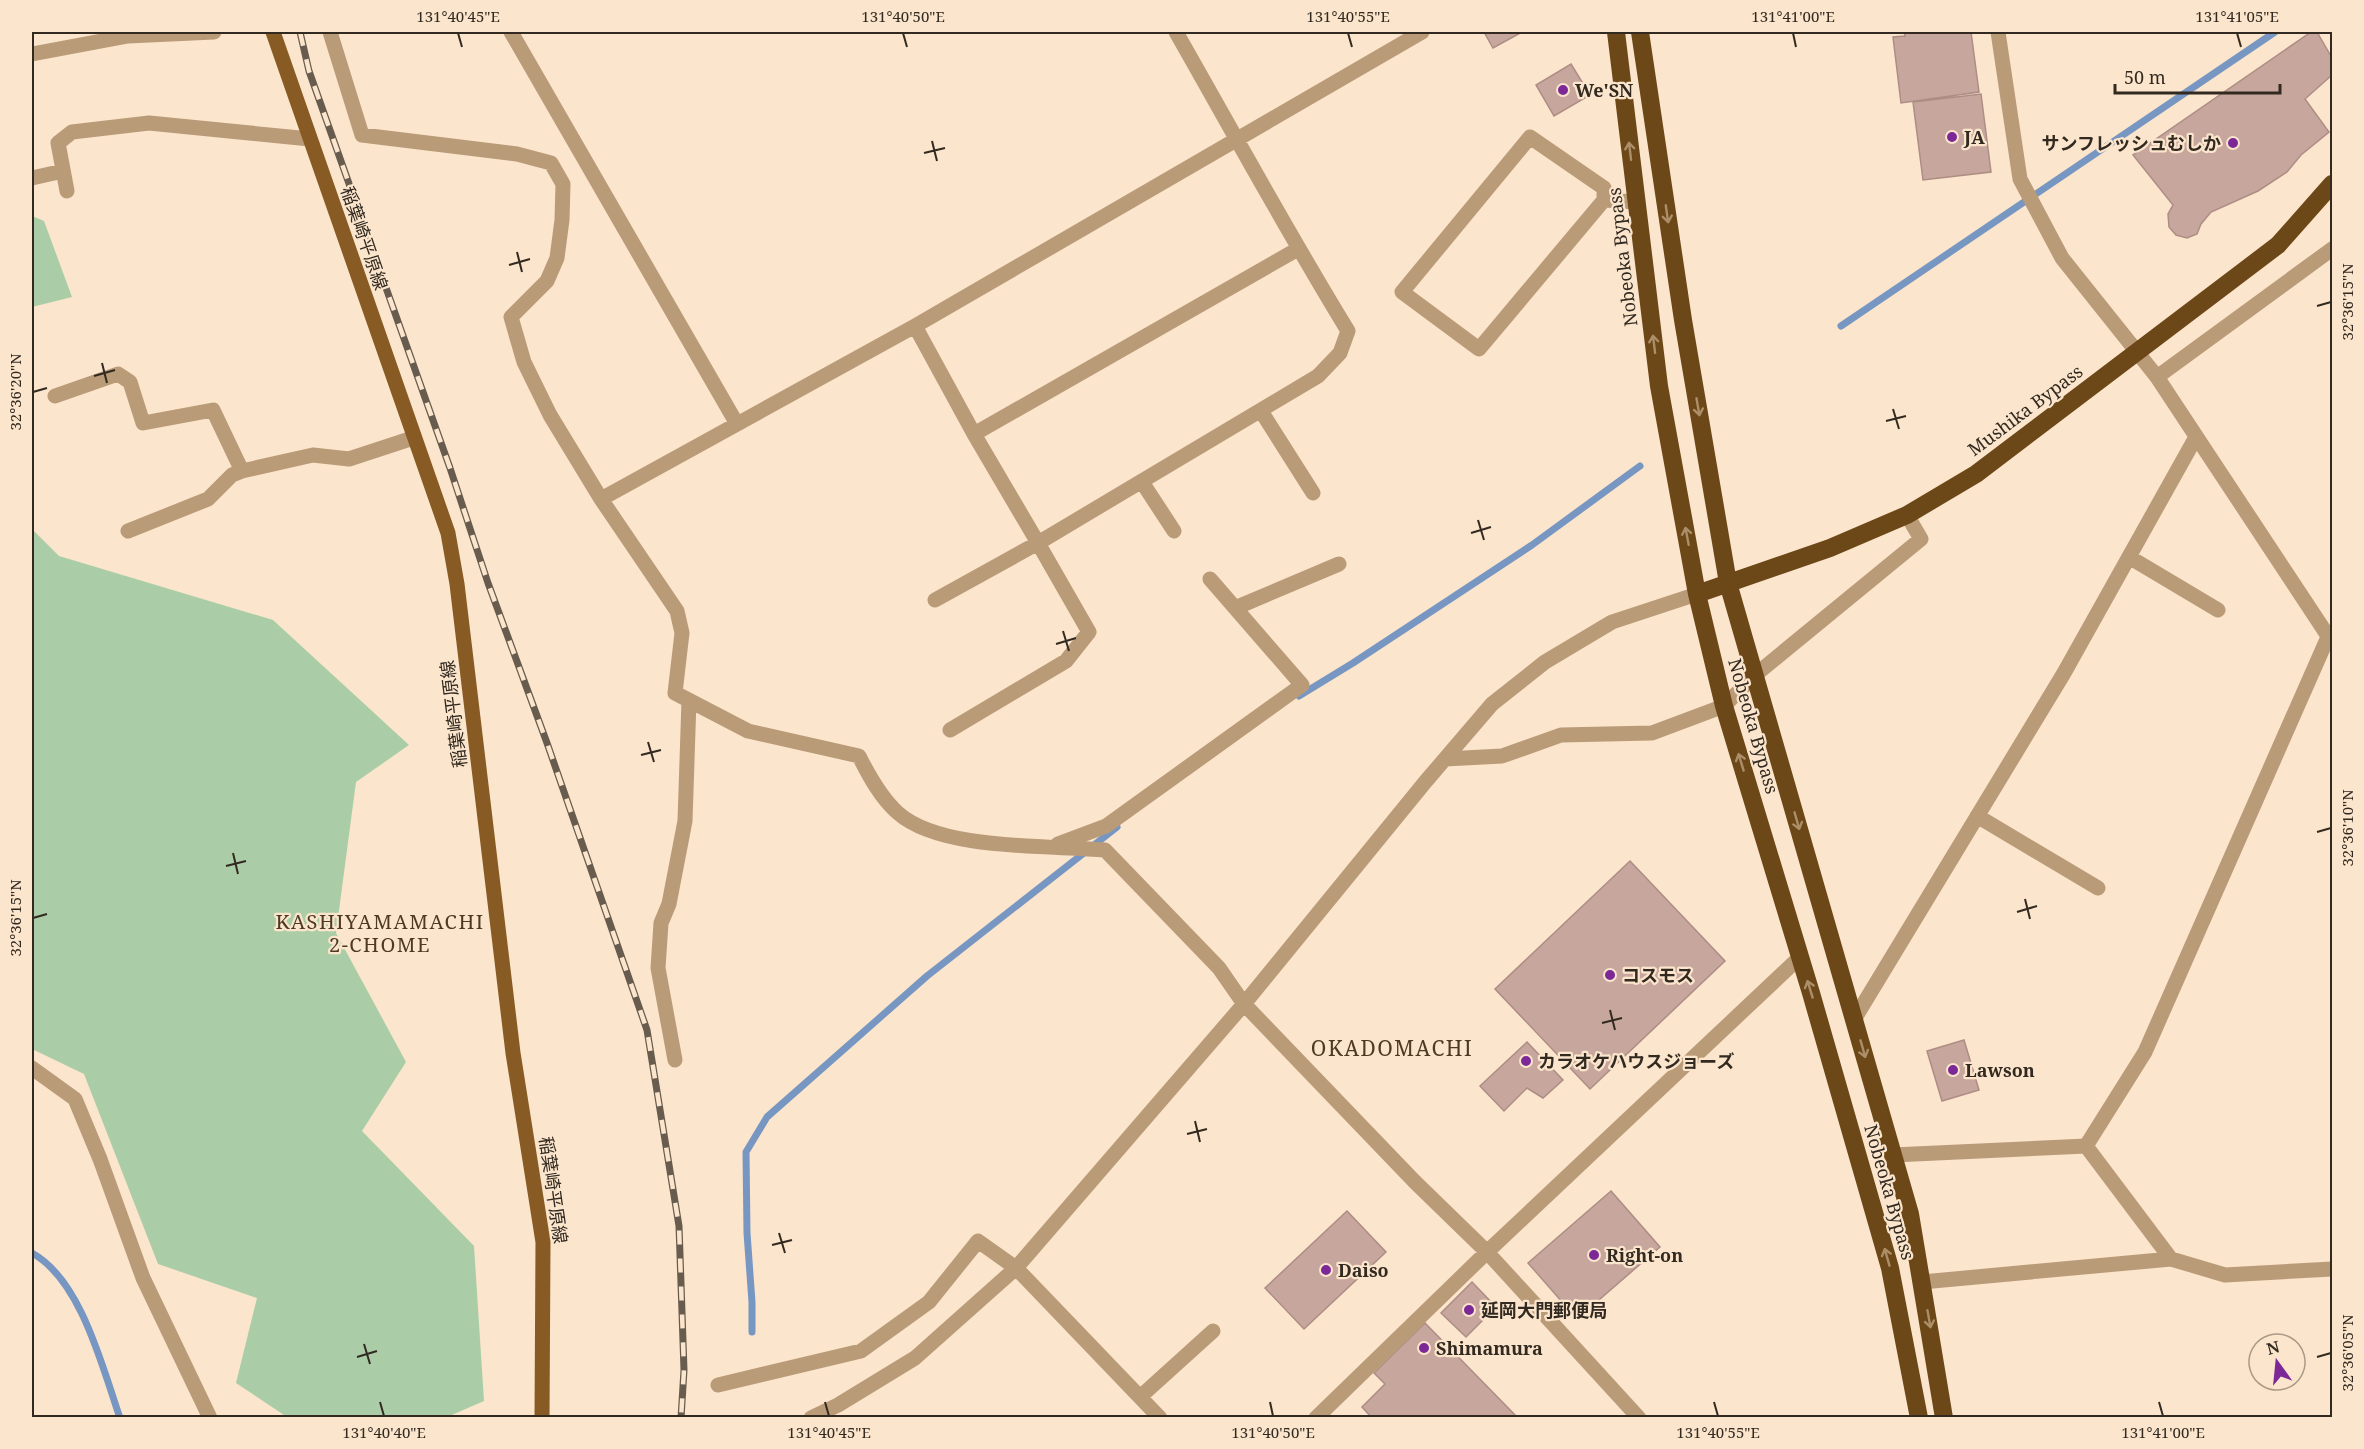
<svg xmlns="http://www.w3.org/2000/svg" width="2364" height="1449" viewBox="0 0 2364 1449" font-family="'Noto Serif','Noto Sans JP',serif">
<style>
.green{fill:#aacda8}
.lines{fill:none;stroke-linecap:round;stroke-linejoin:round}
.stream{stroke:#7797c2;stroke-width:7}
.building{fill:#c7a69d;stroke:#ad8d84;stroke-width:1.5}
.minor{stroke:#ba9b78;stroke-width:15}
.major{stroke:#875b23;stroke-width:15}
.highway{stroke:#6c4717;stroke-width:18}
.rail-casing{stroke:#685c4e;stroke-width:7}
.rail{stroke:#fbe5cc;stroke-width:4.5;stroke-dasharray:14;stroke-linecap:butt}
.oneway{stroke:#ac8e68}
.ticks{fill:none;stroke:#322a20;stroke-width:2}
.poi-dot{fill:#7c2897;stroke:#fbe5cc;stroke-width:2}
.labels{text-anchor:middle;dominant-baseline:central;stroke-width:4.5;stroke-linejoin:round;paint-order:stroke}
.poi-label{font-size:18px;font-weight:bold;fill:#322a20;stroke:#fbe5cc;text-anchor:start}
.street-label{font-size:18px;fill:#322a20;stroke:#fbe5cc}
.neighbourhood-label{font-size:20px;letter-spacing:1.5px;fill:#4c3a25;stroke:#fbe5cc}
.quarter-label{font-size:21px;letter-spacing:1.5px;fill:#4c3a25;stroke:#fbe5cc}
.neatline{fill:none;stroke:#322a20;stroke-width:2}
.ticks-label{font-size:15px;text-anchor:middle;fill:#322a20}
</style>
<rect width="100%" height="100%" fill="#fbe5cc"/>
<path class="green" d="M 32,216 L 44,221 L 72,297 L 32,307 Z
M 32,529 L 59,556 L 273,620 L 409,745 L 356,782 L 336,933 L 406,1062 L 362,1131 L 474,1246 L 484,1401 L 447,1417 L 287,1417 L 236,1383 L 257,1298 L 158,1264 L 84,1074 L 32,1049 Z"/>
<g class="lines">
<path class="stream" d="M 1841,326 L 2275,32
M 1299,696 L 1353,663 L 1532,545 L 1640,466
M 32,1253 C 81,1280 102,1366 120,1418
M 752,1332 L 752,1302 L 747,1233 L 746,1152 L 767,1117 L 927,976 L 1117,827"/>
</g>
<path class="building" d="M 1484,32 L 1522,32 L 1493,48 Z
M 1904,32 L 1971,32 L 1979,92 L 1901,103 L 1893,37 L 1905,36 Z
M 2311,32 L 2317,32 L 2332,58 L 2332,75 L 2305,99 L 2329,132 L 2301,155 L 2287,172 L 2258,191 L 2211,212 L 2201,224 L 2197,234 L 2187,238 L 2176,235 L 2169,227 L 2168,214 L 2173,205 L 2133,155 Z
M 1571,64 L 1590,95 L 1554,116 L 1536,85 Z
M 1981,94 L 1991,172 L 1923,180 L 1913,102 Z
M 1630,861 L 1725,961 L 1590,1089 L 1495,989 Z
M 1964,1040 L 1979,1090 L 1942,1101 L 1927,1051 Z
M 1527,1042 L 1563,1080 L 1543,1098 L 1527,1088 L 1504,1111 L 1480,1086 Z
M 1611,1191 L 1660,1247 L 1577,1319 L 1528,1263 Z
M 1347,1211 L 1386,1252 L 1304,1329 L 1265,1288 Z
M 1472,1282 L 1496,1307 L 1466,1337 L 1441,1313 Z
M 1425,1323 L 1518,1418 L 1372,1418 L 1362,1407 L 1385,1384 L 1374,1373 Z"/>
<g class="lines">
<path class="minor" d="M 330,32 L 362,135 L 517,154 L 551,163 L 563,184 L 562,220 L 557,258 L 547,281 L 511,317 L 524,362 L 550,415 L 601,499 L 677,611 L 682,633 L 675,693 L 748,731 L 859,756 C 869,776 881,798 898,813 C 941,851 1049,845 1105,850 L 1219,968 L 1244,1004 L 1415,1182 L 1487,1252 L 1639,1418
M 511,32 L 737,424
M 1998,32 L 2020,179 L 2062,258 L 2157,377 L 2332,642
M 32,54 L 128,36 L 214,32
M 32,178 L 63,171
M 67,191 L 58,143 L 72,132 L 149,123 L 310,139
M 1604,200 L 1479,349 L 1402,292 L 1530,137 L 1604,188 L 1604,200 L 1636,202
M 915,326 L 974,434 L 1038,543 L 935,600
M 2157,377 L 2332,249
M 55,396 L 118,374 L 130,382 L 143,423 L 213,410 L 242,471
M 1261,411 L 1313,493
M 974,434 L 1298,249
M 1142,482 L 1174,531
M 601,499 L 915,326 L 1422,32
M 128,531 L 208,499 L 232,475 L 242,471 L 313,455 L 349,459 L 413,438
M 2129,557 L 2218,610
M 1235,608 L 1339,564
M 950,730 L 1066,661 L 1089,632 L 1038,543 L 1318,376 L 1340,353 L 1348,331 C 1288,233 1233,132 1176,32
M 1445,759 L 1502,756 L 1561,735 L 1652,733 L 1724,706 L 1754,676 L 1921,539 L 1907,515
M 1977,816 L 2098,888
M 1058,844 L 1106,826 L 1302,685 L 1210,579
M 1855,1018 L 2064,673 L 2196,437
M 675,1060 L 658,968 L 661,923 L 669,904 L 685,821 L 689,700
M 32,1068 L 75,1099 L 100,1159 L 143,1278 L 210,1418
M 2086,1146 L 2145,1052 L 2328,637
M 1893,1155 L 2086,1146 L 2171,1259 L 2225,1275 L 2332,1269
M 1922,1282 L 2171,1259
M 718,1385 L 861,1351 L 929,1302 L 978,1241 L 1016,1268 L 1160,1418
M 1140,1397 L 1213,1331
M 811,1418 L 838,1405 L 915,1358 L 1016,1268 L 1244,1004 L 1426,781 L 1492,704 L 1545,662 L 1612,622 L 1697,594
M 1316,1418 L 1487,1252 L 1800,957"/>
<path class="major" d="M 273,32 L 448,533 L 457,584 L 513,1053 L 543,1242 L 542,1418"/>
<path class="highway" d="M 1616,32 L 1659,386 L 1697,594 L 1724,706 L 1811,993 L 1890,1268 L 1919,1418
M 1640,32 L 1683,320 L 1728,583 L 1910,1214 L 1944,1418
M 1697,594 L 1830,548 L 1907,515 L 1976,474 L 2278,245 L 2332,184"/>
<g class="rail-casing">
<path id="rail" d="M 300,32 L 309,71 L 450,468 L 488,583 L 547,743 L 647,1030 L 679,1226 L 684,1370 L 681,1418"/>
</g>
<use href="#rail" class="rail"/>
</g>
<defs><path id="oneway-shaft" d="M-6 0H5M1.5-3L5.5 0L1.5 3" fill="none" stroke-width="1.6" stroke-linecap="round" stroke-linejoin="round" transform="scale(1.5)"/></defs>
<g class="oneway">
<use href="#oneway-shaft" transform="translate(1630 151) rotate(-97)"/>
<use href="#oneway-shaft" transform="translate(1667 214) rotate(82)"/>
<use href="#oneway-shaft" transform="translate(1654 344) rotate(-97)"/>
<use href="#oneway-shaft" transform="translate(1698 407) rotate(80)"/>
<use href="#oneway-shaft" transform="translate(1687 536) rotate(-101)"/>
<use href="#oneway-shaft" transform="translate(1741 762) rotate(-107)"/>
<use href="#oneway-shaft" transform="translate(1797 821) rotate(74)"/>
<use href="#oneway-shaft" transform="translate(1810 989) rotate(-107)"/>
<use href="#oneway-shaft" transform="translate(1863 1049) rotate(74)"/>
<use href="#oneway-shaft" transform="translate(1887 1257) rotate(-106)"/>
<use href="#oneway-shaft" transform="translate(1929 1319) rotate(80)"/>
</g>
<path class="ticks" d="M 458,33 L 462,47M 903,33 L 907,47M 1348,33 L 1352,47M 1793,33 L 1796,47M 2237,33 L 2241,47M 932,141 L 937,161M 924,153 L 945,148M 517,252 L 522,272M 509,265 L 530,259M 2317,306 L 2331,302M 102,363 L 107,383M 94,376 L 115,370M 33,392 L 47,388M 1893,409 L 1899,429M 1886,421 L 1906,416M 1478,520 L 1484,540M 1471,533 L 1491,527M 1063,631 L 1069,651M 1056,644 L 1076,638M 648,742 L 654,762M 641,755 L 661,750M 2317,832 L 2331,828M 233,853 L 238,874M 226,866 L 246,861M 2025,899 L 2030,919M 2017,912 L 2037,906M 33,918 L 47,914M 1610,1010 L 1615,1030M 1602,1023 L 1622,1018M 1195,1121 L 1200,1142M 1187,1134 L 1207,1129M 779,1233 L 785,1253M 772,1245 L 792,1240M 364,1344 L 370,1364M 357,1357 L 377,1351M 2317,1357 L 2331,1353M 380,1402 L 384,1416M 825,1402 L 829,1416M 1270,1402 L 1273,1416M 1714,1402 L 1718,1416M 2159,1402 L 2163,1416"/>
<g class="poi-dot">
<circle cx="1563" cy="90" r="6"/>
<circle cx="1952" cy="137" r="6"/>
<circle cx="2233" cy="143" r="6"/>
<circle cx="1610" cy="975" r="6"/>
<circle cx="1526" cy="1061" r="6"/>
<circle cx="1953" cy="1070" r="6"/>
<circle cx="1594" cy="1255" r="6"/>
<circle cx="1326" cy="1270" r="6"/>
<circle cx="1469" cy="1310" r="6"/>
<circle cx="1424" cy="1348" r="6"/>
</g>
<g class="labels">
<g class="poi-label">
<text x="1575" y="90">We'SN</text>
<text x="1964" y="137">JA</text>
<text x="2221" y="143" text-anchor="end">サンフレッシュむしか</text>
<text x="1622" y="975">コスモス</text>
<text x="1538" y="1061">カラオケハウスジョーズ</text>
<text x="1965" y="1070">Lawson</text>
<text x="1606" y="1255">Right-on</text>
<text x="1338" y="1270">Daiso</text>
<text x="1481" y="1310">延岡大門郵便局</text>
<text x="1436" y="1348">Shimamura</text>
</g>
<g class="street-label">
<text transform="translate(365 238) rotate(71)">稲葉崎平原線</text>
<text transform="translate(1622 257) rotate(-97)">Nobeoka Bypass</text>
<text transform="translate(2025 410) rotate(-37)">Mushika Bypass</text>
<text transform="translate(453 714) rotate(-97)">稲葉崎平原線</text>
<text transform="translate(1754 726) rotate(74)">Nobeoka Bypass</text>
<text transform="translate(554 1190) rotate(82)">稲葉崎平原線</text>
<text transform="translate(1890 1192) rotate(74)">Nobeoka Bypass</text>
</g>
<g class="neighbourhood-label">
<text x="380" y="921">KASHIYAMAMACHI<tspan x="380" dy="23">2-CHOME</tspan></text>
</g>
<g class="quarter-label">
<text x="1392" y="1048">OKADOMACHI</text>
</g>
</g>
<rect width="2364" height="1449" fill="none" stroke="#fbe5cc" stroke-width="66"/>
<g transform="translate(2277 1362) rotate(345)"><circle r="28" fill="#fbe5cc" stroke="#ab9a87" stroke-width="1.5"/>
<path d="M0-4.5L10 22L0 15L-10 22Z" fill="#7c2897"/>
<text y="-9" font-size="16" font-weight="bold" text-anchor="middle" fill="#322a20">N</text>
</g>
<path d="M2115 84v9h165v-9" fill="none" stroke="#322a20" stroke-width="3"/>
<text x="2124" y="84" font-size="18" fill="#322a20" stroke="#fbe5cc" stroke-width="4.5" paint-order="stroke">50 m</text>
<rect x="33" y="33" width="2298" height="1383" class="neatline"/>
<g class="ticks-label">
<text x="458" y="22">131°40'45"E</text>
<text x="903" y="22">131°40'50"E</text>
<text x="1348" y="22">131°40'55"E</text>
<text x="1793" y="22">131°41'00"E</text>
<text x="2237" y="22">131°41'05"E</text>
<text transform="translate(2348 302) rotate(-90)" y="5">32°36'15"N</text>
<text transform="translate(16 392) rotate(-90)" y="5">32°36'20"N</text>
<text transform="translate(2348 828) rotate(-90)" y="5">32°36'10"N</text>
<text transform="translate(16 918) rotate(-90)" y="5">32°36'15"N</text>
<text transform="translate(2348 1353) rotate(-90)" y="5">32°36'05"N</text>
<text x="384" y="1438">131°40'40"E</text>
<text x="829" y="1438">131°40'45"E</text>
<text x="1273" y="1438">131°40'50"E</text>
<text x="1718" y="1438">131°40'55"E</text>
<text x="2163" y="1438">131°41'00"E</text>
</g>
</svg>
